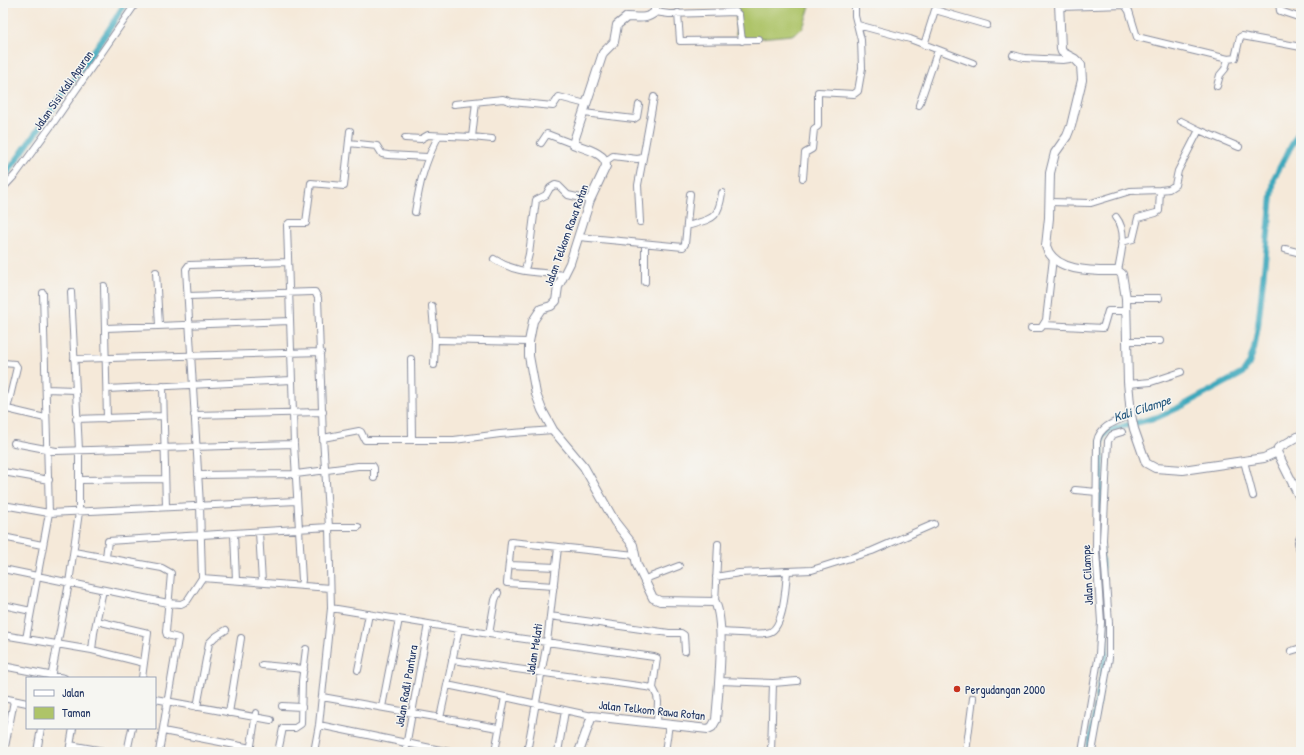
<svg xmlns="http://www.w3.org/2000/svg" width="1304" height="755" viewBox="0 0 1304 755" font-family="'Patrick Hand',sans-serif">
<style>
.green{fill:#aec469;stroke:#647a64}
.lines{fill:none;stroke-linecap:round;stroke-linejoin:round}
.canal{stroke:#3da8bc;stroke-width:6}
.minor-casing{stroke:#888c9c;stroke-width:8}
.tertiary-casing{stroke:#888c9c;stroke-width:10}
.minor{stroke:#fff;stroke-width:6}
.tertiary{stroke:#fff;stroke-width:8}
.poi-dot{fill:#c8321e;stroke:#f6f6f2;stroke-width:1.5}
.labels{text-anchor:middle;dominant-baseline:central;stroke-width:3;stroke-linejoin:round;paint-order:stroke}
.street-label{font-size:12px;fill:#1b2f5e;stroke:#f6f6f2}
.poi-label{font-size:12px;fill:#1b2f5e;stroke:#f6f6f2;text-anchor:start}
.water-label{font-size:13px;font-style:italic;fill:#27597f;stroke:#f6f6f2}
</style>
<rect width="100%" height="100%" fill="#f6f6f2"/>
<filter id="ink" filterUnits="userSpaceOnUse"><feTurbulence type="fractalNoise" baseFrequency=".025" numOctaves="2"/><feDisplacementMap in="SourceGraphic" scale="8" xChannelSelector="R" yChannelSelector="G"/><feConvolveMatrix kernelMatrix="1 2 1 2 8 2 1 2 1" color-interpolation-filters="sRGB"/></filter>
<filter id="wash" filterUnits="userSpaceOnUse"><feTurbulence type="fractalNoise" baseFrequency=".012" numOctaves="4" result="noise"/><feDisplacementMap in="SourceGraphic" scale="16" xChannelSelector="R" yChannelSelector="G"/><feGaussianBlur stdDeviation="0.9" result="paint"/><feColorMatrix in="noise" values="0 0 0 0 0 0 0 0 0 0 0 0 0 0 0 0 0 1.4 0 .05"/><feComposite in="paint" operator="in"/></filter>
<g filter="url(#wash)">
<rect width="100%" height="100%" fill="#f5e9d9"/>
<path class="green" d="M 736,3 L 811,3 L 803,28 L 792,35 L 749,39 L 736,35 Z"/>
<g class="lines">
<path class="canal" d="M 3,179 L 108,31 L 125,3
M 1088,752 L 1106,654 L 1099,519 L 1102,473 L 1101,444 L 1102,437 L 1109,430 L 1158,417 L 1184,405 L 1243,373 L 1249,364 L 1254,349 L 1258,326 L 1274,178 L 1301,128"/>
</g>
</g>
<g filter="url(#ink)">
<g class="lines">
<g class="minor-casing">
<path id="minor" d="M 1279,3 L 1280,11 L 1301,18
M 1059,7 L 1125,5 L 1129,11 L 1137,37 L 1228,59 L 1235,58 L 1240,37 L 1242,36 L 1301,47
M 655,12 L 669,14 L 736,12 L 739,15 L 742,41
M 678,13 L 680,41 L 759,40
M 858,25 L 910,39 L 973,63
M 924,45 L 935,10 L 987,25
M 1013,55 L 1024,58 L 1063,60 L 1070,59 L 1072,57
M 1217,86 L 1220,75 L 1225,69 L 1228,59
M 454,104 L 503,99 L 512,102 L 553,106 L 559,97 L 586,104
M 919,105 L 938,50
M 584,113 L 634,119 L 637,117 L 639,105
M 1199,130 L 1239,147
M 472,137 L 492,139
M 405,138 L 421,139 L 428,135 L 472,137 L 476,102
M 349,143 L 377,146 L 382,154 L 388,155 L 427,157
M 541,143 L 547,134 L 573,144
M 606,161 L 613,156 L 637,159 L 643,158 L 654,97
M 803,178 L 805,153 L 812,149 L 814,129 L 818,126 L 818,92 L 854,94 L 858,91 L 862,68 L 861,40 L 855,16 L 855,3
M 3,188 L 16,174 L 51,126 L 136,3
M 1049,202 L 1091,203 L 1130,191 L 1160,190
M 415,212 C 420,182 424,164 438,137
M 1116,217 C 1128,232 1121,253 1118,271
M 640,222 L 638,185 L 643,158
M 687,226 C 712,218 718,221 722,193
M 579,237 L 683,247 L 685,244 L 690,194
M 1122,242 L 1133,239 L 1138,218 L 1156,213 L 1159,211 L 1160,190 L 1169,189 L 1175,185 L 1178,171 L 1199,130 L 1181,121
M 645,244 L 645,282
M 1285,249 L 1301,253
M 494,259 C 519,275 537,271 564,275
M 526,266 L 529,254 L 536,200 L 546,195 L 550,188 L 555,185 L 559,186 L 568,195 L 590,200
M 156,272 L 159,325
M 104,286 L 107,419
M 188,296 L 312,292 L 315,292 L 318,298 L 323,438 L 329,527 L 331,608 L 319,725 L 314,752
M 1126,298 L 1159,298
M 432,306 L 435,340
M 1044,325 L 1103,328 L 1108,311 L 1126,311
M 106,328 L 290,321
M 1031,328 L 1041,328 L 1046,320 L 1053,258
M 1126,341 L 1160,341
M 74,359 L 321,352
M 411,359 L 412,439
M 3,363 L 15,364 L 17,367 L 7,409
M 434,365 L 435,340 L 438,340 L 529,342
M 1128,384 L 1151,382 L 1181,372
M 163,386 L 166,507
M 46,389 L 75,390
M 107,389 L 292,380
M 3,408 L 45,418
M 194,415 L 323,412
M 76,419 L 163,416
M 323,438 L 359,431 L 361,432 L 365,440 L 454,440 L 500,434 L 553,430
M 14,443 L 56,451 L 294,444
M 1244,461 L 1253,496
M 3,472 L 49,480
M 198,475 L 296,474 L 358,466 L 373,466 L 374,468 L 374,478
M 79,480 L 164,479
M 1075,490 L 1097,492
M 3,505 L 49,513 L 297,501
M 259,532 L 262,582
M 234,534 L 236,580
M 3,537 L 42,545
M 74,552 L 162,568 L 171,573 L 166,632 L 167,635 L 178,638 L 178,639 L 159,752
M 106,557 L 108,541 L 329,527 L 358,527
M 510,565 L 556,567
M 3,569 L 168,603 L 181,604 L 187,601 L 202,578 L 200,505 L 186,269 L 189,265 L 287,262
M 716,577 L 739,573 L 812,570 L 872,551 L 934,524
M 202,578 L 330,588
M 645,579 L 679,566
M 301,585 L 302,580 L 294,444 L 287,225 L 289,223 L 306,223 L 311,183 L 344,186 L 350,131
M 554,586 L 507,583 L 511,542 L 635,555
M 715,602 L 718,544
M 3,605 L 31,611
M 331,608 L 489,634 L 654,657 L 657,658 L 653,688 L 657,696 L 658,702 L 657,722
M 550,616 L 669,633 L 681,633 L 684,635 L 685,651
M 97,621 L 148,633 L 142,678
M 720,632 C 733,632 758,636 770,632 C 784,627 786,584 787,571
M 489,634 L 495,600 L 498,593
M 3,635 L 92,650 L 144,663
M 26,639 L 49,513 L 43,293
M 92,650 L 94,633 L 103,590
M 1291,651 L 1301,648
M 452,660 L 653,688
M 262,665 L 304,669
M 3,666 L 64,678
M 358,670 L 369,614
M 51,678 L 69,583 L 79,512 L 79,450 L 71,292
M 719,681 L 773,683 L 797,681
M 447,685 L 505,697
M 322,697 L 498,728
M 3,698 L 27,703
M 155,699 L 271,720
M 282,706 L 302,707
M 197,707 L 209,643 L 215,637 L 226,630
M 382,707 L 399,619
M 229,713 L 241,638
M 440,718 L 459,629
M 319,725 L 450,752
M 163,731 L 251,748
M 70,745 L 109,752
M 4,752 L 14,701
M 37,752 L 41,728
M 69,752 L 73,728
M 127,752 L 132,728
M 250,752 L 256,713
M 278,752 L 283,728 L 295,728 L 301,724 L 302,681 L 306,649
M 405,752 L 428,624
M 495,752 L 505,697 L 592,716
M 527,752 L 547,642 L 558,548
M 558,752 L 565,711
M 665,752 L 669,724
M 771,752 L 773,683
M 966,752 L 973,698
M 1082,752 L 1099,654 L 1101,622 L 1096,551 L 1097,441 C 1100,425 1118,421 1131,415
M 1092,752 L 1109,658 L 1109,623 L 1103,540 L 1108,441 L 1112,435 L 1122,432"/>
</g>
<g class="tertiary-casing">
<path id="tertiary" d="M 1059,3 L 1061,49 L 1062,52 L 1075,59 L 1081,65 L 1082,80 L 1071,126 L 1067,136 L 1055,153 L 1050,173 L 1049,218 L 1046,246 C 1054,273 1096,271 1118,271 L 1122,274 L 1126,298 L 1128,382 L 1131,415 L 1134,429 L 1146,463 L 1155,468 L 1183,470 L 1264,458 L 1277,452
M 1301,435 L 1278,448 L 1277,452 L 1301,500
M 1301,538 L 1299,542 L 1301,552
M 579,752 L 592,716 L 708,729 L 712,727 L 716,720 C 718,694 726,624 715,602 L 660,601 L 653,598 L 637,565 L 633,545 L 615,522 L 584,467 L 553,430 L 542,410 L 536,394 L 529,356 L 529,342 L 533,321 L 541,309 L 551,306 L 556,301 L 558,287 L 570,263 L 590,200 L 606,166 C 607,153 583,148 573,144 L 603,53 L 614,42 L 617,25 L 627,17 C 637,17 647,20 655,12 L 655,3"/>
</g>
<use href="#minor" class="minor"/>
<use href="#tertiary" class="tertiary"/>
</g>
</g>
<circle class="poi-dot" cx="957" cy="689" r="4"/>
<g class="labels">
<g class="street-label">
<text transform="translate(63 90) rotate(-55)">Jalan Sisi Kali Apuran</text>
<text transform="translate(566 235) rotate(-70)">Jalan Telkom Rawa Rotan</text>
<text transform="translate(1087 575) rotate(-93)">Jalan Cilampe</text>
<text transform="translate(534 649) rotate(-81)">Jalan Melati</text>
<text transform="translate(406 686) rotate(-80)">Jalan Radli Pantura</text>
<text transform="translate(652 710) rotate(6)">Jalan Telkom Rawa Rotan</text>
</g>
<g class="poi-label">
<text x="965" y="689">Pergudangan 2000</text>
</g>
<g class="water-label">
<text transform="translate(1142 408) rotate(-18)">Kali Cilampe</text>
</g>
</g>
<rect width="1304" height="755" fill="none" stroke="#f6f6f2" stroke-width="16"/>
<rect x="26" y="677" width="130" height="52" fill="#f6f6f2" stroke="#9ea6b7"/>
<rect x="34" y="690" width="20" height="6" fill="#ffffff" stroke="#9ea6b7"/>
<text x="62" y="697" font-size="12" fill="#1b2f5e">Jalan</text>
<rect x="34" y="707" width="20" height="12" fill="#aec469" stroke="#9ea6b7"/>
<text x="62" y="717" font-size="12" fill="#1b2f5e">Taman</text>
</svg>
